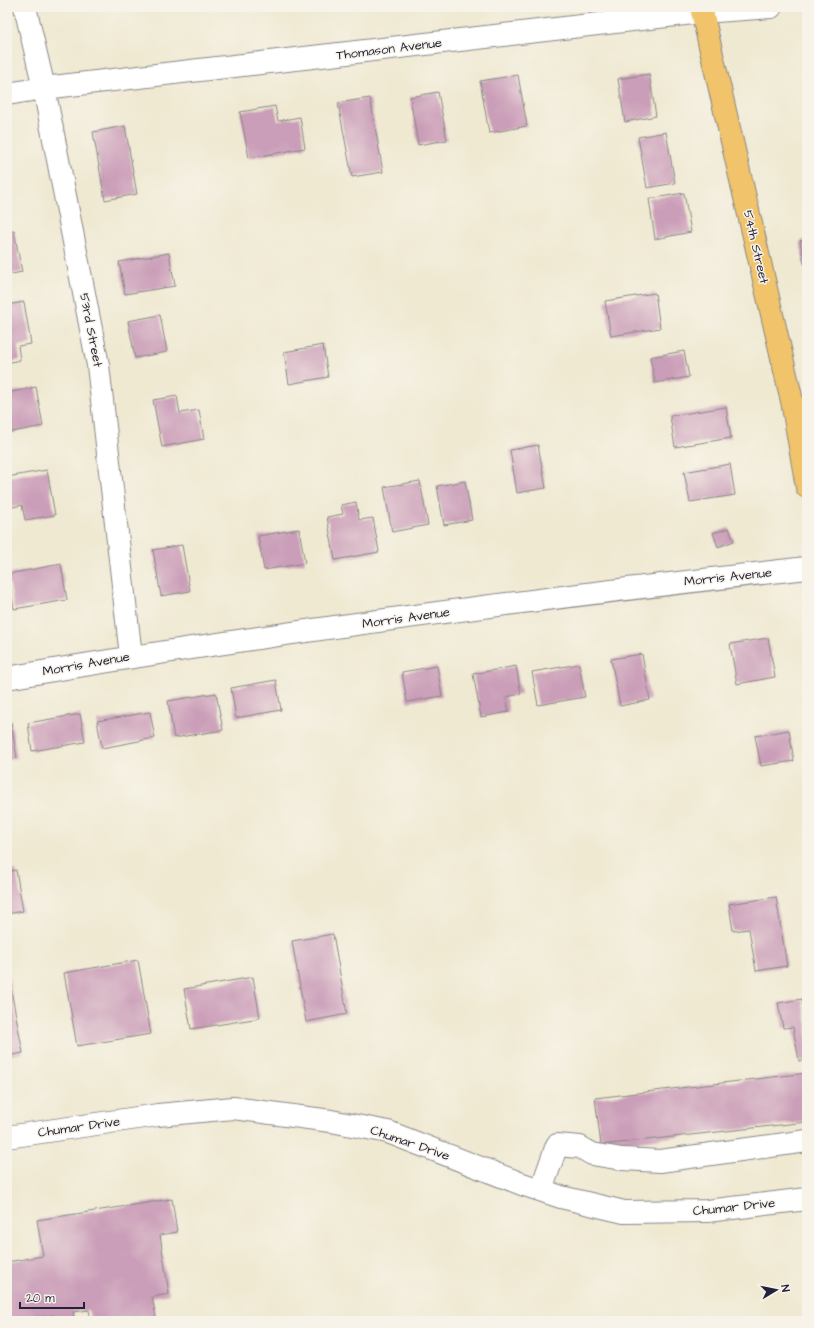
<svg xmlns="http://www.w3.org/2000/svg" width="814" height="1328" viewBox="0 0 814 1328" font-family="'Architects Daughter',sans-serif">
<style>
.building{fill:#ca9db8}
.lines{fill:none;stroke-linecap:round;stroke-linejoin:round}
.minor-casing{stroke:#888686;stroke-width:24}
.major-casing{stroke:#888686;stroke-width:24}
.minor{stroke:#fff;stroke-width:22}
.major{stroke:#f1c36a;stroke-width:22}
.labels{text-anchor:middle;dominant-baseline:central;stroke-width:3;stroke-linejoin:round;paint-order:stroke}
.street-label{font-size:13px;fill:#22223b;stroke:#f7f3e8}
</style>
<rect width="100%" height="100%" fill="#f7f3e8"/>
<filter id="ink" filterUnits="userSpaceOnUse"><feTurbulence type="fractalNoise" baseFrequency=".025" numOctaves="2"/><feDisplacementMap in="SourceGraphic" scale="8" xChannelSelector="R" yChannelSelector="G"/><feConvolveMatrix kernelMatrix="1 2 1 2 8 2 1 2 1" color-interpolation-filters="sRGB"/></filter>
<filter id="wash" filterUnits="userSpaceOnUse"><feTurbulence type="fractalNoise" baseFrequency=".012" numOctaves="4" result="noise"/><feDisplacementMap in="SourceGraphic" scale="16" xChannelSelector="R" yChannelSelector="G"/><feGaussianBlur stdDeviation="0.9" result="paint"/><feColorMatrix in="noise" values="0 0 0 0 0 0 0 0 0 0 0 0 0 0 0 0 0 1.4 0 .05"/><feComposite in="paint" operator="in"/></filter>
<g filter="url(#wash)">
<rect width="100%" height="100%" fill="#efe9d2"/>
<g id="blocks">
<path class="building" d="M 649,74 L 656,116 L 625,122 L 618,79 Z
M 518,75 L 527,126 L 489,133 L 480,81 Z
M 438,92 L 447,140 L 418,145 L 410,97 Z
M 370,98 L 383,172 L 352,177 L 338,103 Z
M 275,106 L 278,121 L 300,117 L 305,148 L 249,158 L 240,112 Z
M 125,126 L 137,194 L 105,200 L 93,132 Z
M 666,132 L 675,183 L 647,188 L 638,137 Z
M 684,193 L 691,232 L 655,239 L 649,199 Z
M 14,231 L 22,272 L 7,275 L 7,232 Z
M 807,239 L 807,264 L 804,264 L 800,241 Z
M 169,253 L 175,286 L 125,294 L 119,262 Z
M 655,293 L 660,328 L 611,336 L 605,301 Z
M 24,302 L 31,344 L 18,346 L 20,360 L 7,363 L 7,305 Z
M 160,315 L 167,352 L 135,358 L 128,321 Z
M 323,345 L 328,377 L 289,384 L 284,352 Z
M 684,351 L 689,377 L 655,383 L 650,357 Z
M 36,387 L 43,426 L 7,433 L 7,393 Z
M 177,396 L 180,413 L 199,410 L 204,439 L 162,447 L 153,400 Z
M 726,407 L 731,438 L 675,447 L 670,416 Z
M 538,445 L 546,488 L 517,493 L 510,450 Z
M 730,464 L 735,495 L 690,502 L 684,472 Z
M 47,470 L 55,515 L 25,520 L 22,505 L 9,508 L 7,477 Z
M 420,481 L 428,525 L 392,532 L 384,487 Z
M 465,481 L 472,520 L 444,525 L 437,486 Z
M 356,502 L 359,520 L 373,518 L 379,552 L 335,560 L 327,517 L 343,514 L 341,505 Z
M 729,528 L 734,541 L 718,547 L 713,533 Z
M 299,529 L 305,563 L 264,570 L 258,536 Z
M 182,545 L 190,591 L 161,596 L 153,550 Z
M 61,564 L 67,600 L 14,609 L 8,574 Z
M 768,638 L 775,677 L 737,684 L 730,644 Z
M 642,654 L 650,700 L 620,706 L 611,659 Z
M 579,664 L 585,697 L 538,705 L 532,672 Z
M 437,666 L 442,696 L 407,702 L 402,672 Z
M 516,666 L 521,694 L 506,697 L 509,712 L 481,717 L 473,674 Z
M 276,680 L 281,710 L 236,718 L 231,688 Z
M 216,693 L 223,730 L 174,738 L 168,701 Z
M 150,712 L 155,738 L 102,748 L 97,721 Z
M 80,714 L 85,742 L 32,751 L 28,723 Z
M 7,722 L 11,722 L 17,758 L 7,760 Z
M 789,730 L 794,761 L 761,766 L 755,736 Z
M 16,870 L 23,911 L 7,914 L 7,872 Z
M 776,897 L 787,966 L 756,971 L 749,929 L 733,931 L 729,904 Z
M 333,934 L 347,1014 L 306,1022 L 292,941 Z
M 138,960 L 151,1034 L 77,1046 L 64,973 Z
M 7,969 L 23,1053 L 7,1056 Z
M 253,977 L 260,1018 L 191,1029 L 184,989 Z
M 802,999 L 807,1025 L 807,1060 L 799,1061 L 793,1027 L 783,1028 L 778,1003 Z
M 807,1073 L 807,1122 L 601,1145 L 595,1098 Z
M 172,1199 L 177,1232 L 160,1235 L 169,1294 L 152,1297 L 156,1317 L 128,1321 L 91,1321 L 89,1310 L 73,1312 L 75,1321 L 55,1321 L 54,1315 L 7,1321 L 7,1262 L 43,1256 L 37,1220 Z"/>
</g>
</g>
<g filter="url(#ink)">
<use href="#blocks" fill-opacity="0" stroke="#888686" stroke-width="1"/>
<g class="lines">
<g class="minor-casing">
<path id="minor" d="M 25,7 L 44,88 L 98,365 L 131,656
M 7,94 L 44,88 L 702,12 L 771,7
M 7,678 C 272,632 540,598 807,568
M 7,1137 L 158,1115 L 233,1108 L 331,1121 L 388,1132 L 522,1184 L 561,1197 L 624,1212 L 707,1211 L 807,1199
M 541,1190 L 557,1145 L 580,1147 L 592,1154 L 622,1159 L 660,1161 L 807,1141"/>
</g>
<g class="major-casing">
<path id="major" d="M 701,7 L 792,401 L 807,487"/>
</g>
<use href="#minor" class="minor"/>
<use href="#major" class="major"/>
</g>
</g>
<g class="labels">
<g class="street-label">
<text transform="translate(389 49) rotate(-7)">Thomason Avenue</text>
<text transform="translate(756 247) rotate(77)">54th Street</text>
<text transform="translate(91 330) rotate(79)">53rd Street</text>
<text transform="translate(728 577) rotate(-6)">Morris Avenue</text>
<text transform="translate(406 618) rotate(-8)">Morris Avenue</text>
<text transform="translate(86 664) rotate(-10)">Morris Avenue</text>
<text transform="translate(79 1127) rotate(-8)">Chumar Drive</text>
<text transform="translate(410 1143) rotate(19)">Chumar Drive</text>
<text transform="translate(734 1207) rotate(-6)">Chumar Drive</text>
</g>
</g>
<rect width="814" height="1328" fill="none" stroke="#f7f3e8" stroke-width="24"/>
<g transform="translate(776 1290) rotate(80)" stroke="#f7f3e8" stroke-width="3" paint-order="stroke">
<path d="M0-3L7 15L0 10L-7 15Z" fill="#22223b"/>
<text y="-6" font-size="11" font-weight="bold" text-anchor="middle" fill="#22223b">N</text>
</g>
<path d="M20 1302v6h64v-6" fill="none" stroke="#22223b" stroke-width="2"/>
<text x="26" y="1302" font-size="12" fill="#22223b" stroke="#f7f3e8" stroke-width="3" paint-order="stroke">20 m</text>
</svg>
